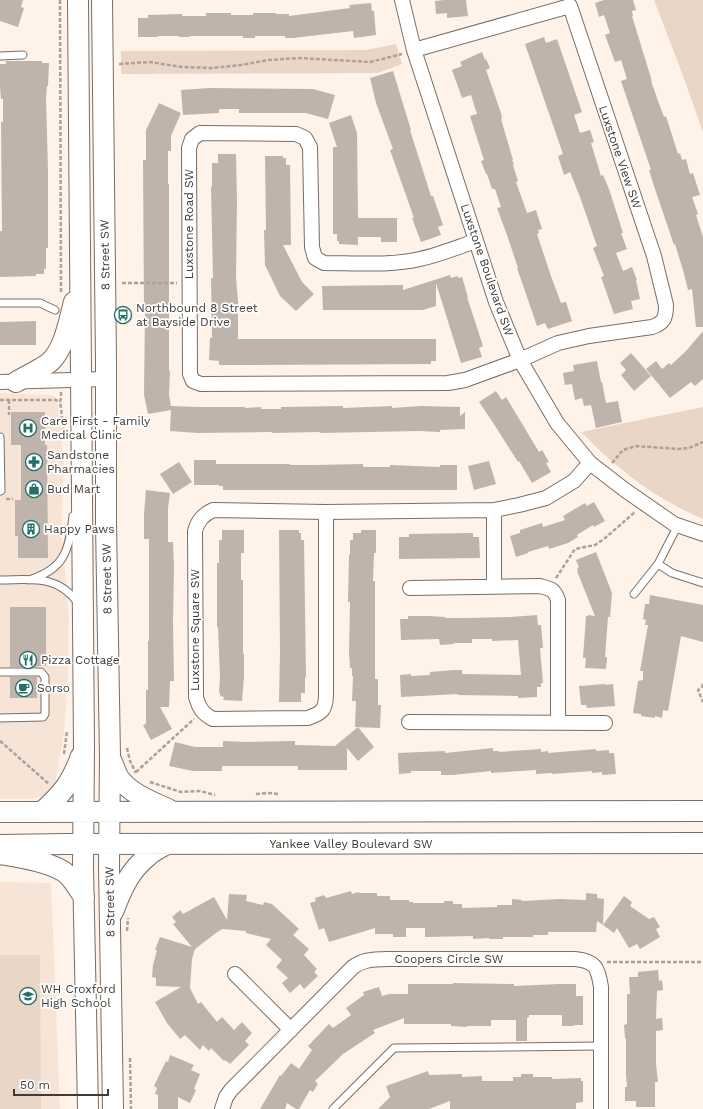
<svg xmlns="http://www.w3.org/2000/svg" width="703" height="1109" viewBox="0 0 703 1109" font-family="'Work Sans',sans-serif">
<style>
.built{fill:#f6e4d6}
.green{fill:#ead6c6}
.building{fill:#bfb4ab}
.lines{fill:none;stroke-linecap:round;stroke-linejoin:round}
.service-casing{stroke:#786e66;stroke-width:9}
.minor-casing{stroke:#786e66;stroke-width:16}
.secondary-casing{stroke:#786e66;stroke-width:22}
.path{stroke:#aaa29b;stroke-width:2.5;stroke-dasharray:4 2;stroke-linecap:butt}
.service{stroke:#fff;stroke-width:7}
.minor{stroke:#fff;stroke-width:14}
.secondary{stroke:#fff;stroke-width:20}
.labels{text-anchor:middle;dominant-baseline:central;stroke-width:3.5;stroke-linejoin:round;paint-order:stroke}
.street-label{font-size:12px;fill:#3f3b37;stroke:#fff}
.poi-label{font-size:12px;fill:#3f3b37;stroke:#fff;text-anchor:start}
</style>
<rect width="100%" height="100%" fill="#fef2e9"/>
<path class="built" d="M 0,393 L 51,395 L 57,398 L 64,463 L 61,526 L 69,618 L 68,676 L 64,732 L 55,784 L 41,797 L 31,799 L 0,799 Z
M 0,882 L 51,883 L 60,1109 L 0,1109 Z"/>
<path class="green" d="M 654,0 L 703,0 L 703,132 L 682,73 Z
M 396,44 L 402,64 L 378,73 L 121,74 L 121,51 L 366,50 Z
M 703,407 L 703,519 C 654,498 618,470 581,432 Z
M 0,955 L 40,955 L 41,1109 L 0,1109 Z"/>
<path class="building" d="M 0,0 L 23,0 L 21,7 L 24,8 L 18,27 L 0,21 Z
M 444,0 L 466,0 L 468,16 L 447,18 L 447,13 L 436,14 L 435,1 Z
M 604,0 L 633,0 L 636,10 L 632,11 L 633,16 L 632,16 L 651,78 L 652,84 L 661,109 L 664,117 L 666,116 L 678,154 L 680,153 L 682,160 L 686,159 L 690,174 L 693,173 L 700,195 L 692,197 L 698,214 L 696,215 L 703,237 L 703,327 L 696,327 L 692,289 L 688,290 L 683,270 L 675,244 L 674,245 L 654,186 L 649,170 L 651,170 L 621,81 L 627,79 L 621,60 L 615,62 L 605,35 L 610,33 L 604,15 L 599,17 L 595,3 Z
M 371,3 L 372,11 L 374,11 L 376,35 L 354,38 L 353,31 L 293,38 L 285,38 L 285,36 L 255,36 L 255,38 L 243,38 L 243,36 L 190,36 L 190,37 L 179,37 L 179,36 L 158,36 L 158,37 L 138,37 L 138,18 L 148,18 L 148,15 L 182,14 L 182,16 L 206,16 L 206,13 L 231,13 L 231,15 L 253,15 L 253,13 L 276,13 L 276,14 L 289,14 L 289,16 L 350,8 L 349,5 Z
M 544,37 L 546,43 L 557,39 L 582,112 L 574,115 L 580,133 L 590,130 L 594,142 L 591,143 L 601,176 L 603,175 L 609,189 L 623,233 L 621,233 L 627,249 L 616,253 L 623,271 L 632,267 L 637,280 L 636,280 L 640,299 L 631,301 L 633,309 L 614,314 L 601,277 L 604,276 L 593,248 L 597,246 L 580,197 L 570,172 L 564,175 L 558,156 L 563,154 L 525,44 Z
M 482,52 L 485,60 L 486,59 L 490,68 L 486,70 L 501,113 L 502,119 L 501,119 L 513,160 L 512,160 L 514,164 L 513,165 L 518,181 L 516,182 L 527,213 L 536,210 L 542,229 L 538,230 L 539,233 L 537,234 L 552,279 L 561,303 L 566,302 L 572,321 L 548,329 L 545,323 L 537,326 L 517,268 L 518,268 L 507,235 L 497,208 L 501,207 L 495,189 L 492,189 L 487,174 L 486,174 L 481,161 L 484,160 L 470,116 L 477,114 L 471,95 L 462,98 L 452,70 L 462,66 L 460,62 Z
M 6,61 L 42,61 L 42,63 L 49,63 L 48,86 L 47,86 L 46,98 L 48,171 L 48,248 L 46,248 L 46,269 L 44,269 L 44,274 L 36,274 L 36,276 L 0,277 L 0,231 L 2,231 L 1,122 L 3,122 L 3,99 L 1,99 L 0,87 L 0,64 L 6,64 Z
M 393,71 L 411,130 L 410,130 L 431,196 L 433,196 L 443,225 L 438,227 L 441,235 L 421,242 L 412,218 L 414,218 L 390,150 L 393,149 L 376,103 L 370,78 Z
M 209,88 L 313,89 L 335,95 L 328,119 L 306,113 L 239,113 L 239,109 L 219,109 L 219,113 L 183,115 L 181,90 Z
M 159,103 L 181,113 L 171,136 L 171,151 L 168,151 L 168,184 L 169,184 L 169,371 L 170,371 L 169,395 L 171,406 L 199,407 L 245,407 L 245,408 L 261,407 L 261,409 L 281,409 L 281,407 L 343,406 L 343,408 L 392,406 L 392,408 L 421,406 L 460,407 L 460,416 L 465,412 L 465,429 L 440,430 L 440,432 L 419,431 L 320,433 L 320,432 L 272,433 L 272,432 L 198,433 L 170,431 L 171,410 L 148,414 L 144,395 L 145,311 L 144,311 L 143,160 L 146,160 L 146,130 Z
M 351,115 L 357,133 L 358,218 L 397,218 L 397,242 L 381,242 L 381,237 L 358,237 L 358,245 L 339,244 L 339,241 L 337,241 L 337,234 L 333,234 L 333,147 L 337,147 L 329,123 Z
M 218,154 L 236,154 L 237,201 L 236,277 L 238,302 L 238,339 L 436,339 L 436,361 L 431,361 L 431,364 L 233,365 L 219,365 L 219,361 L 209,360 L 210,338 L 212,338 L 211,278 L 213,278 L 211,187 L 212,187 L 212,163 L 218,163 Z
M 265,156 L 283,156 L 283,158 L 286,158 L 286,165 L 290,165 L 291,245 L 283,245 L 302,282 L 314,294 L 296,311 L 280,296 L 265,265 L 264,230 L 266,230 Z
M 450,275 L 451,278 L 458,276 L 458,278 L 462,277 L 468,297 L 467,297 L 483,346 L 479,348 L 482,357 L 461,363 L 436,283 L 436,306 L 423,310 L 323,310 L 322,286 L 403,285 L 403,290 Z
M 36,321 L 36,345 L 0,345 L 0,322 Z
M 703,331 L 703,379 L 695,386 L 691,382 L 670,398 L 646,369 L 656,361 L 662,369 L 669,363 L 671,365 L 686,351 Z
M 631,353 L 651,376 L 634,391 L 621,375 L 626,370 L 620,363 Z
M 597,361 L 601,382 L 602,382 L 606,403 L 618,401 L 622,422 L 596,428 L 591,405 L 584,406 L 582,398 L 575,400 L 572,384 L 565,385 L 563,373 L 574,371 L 573,365 Z
M 496,391 L 502,400 L 506,397 L 539,452 L 542,450 L 549,462 L 546,463 L 551,472 L 532,483 L 519,461 L 518,462 L 492,421 L 479,402 Z
M 11,412 L 45,412 L 45,445 L 47,445 L 48,558 L 18,558 L 18,536 L 15,536 L 15,500 L 21,500 L 21,445 L 11,445 Z
M 194,460 L 216,460 L 216,464 L 290,464 L 290,465 L 314,465 L 363,464 L 363,467 L 390,467 L 390,465 L 440,467 L 440,465 L 457,465 L 457,490 L 223,490 L 223,486 L 219,486 L 219,485 L 194,485 Z
M 489,461 L 496,484 L 474,490 L 468,466 Z
M 179,462 L 192,482 L 173,494 L 160,474 Z
M 146,490 L 170,493 L 168,508 L 168,542 L 173,542 L 174,567 L 173,623 L 174,681 L 170,681 L 169,707 L 160,707 L 172,729 L 151,740 L 143,725 L 146,724 L 146,690 L 148,690 L 148,641 L 149,641 L 149,539 L 144,539 L 144,514 Z
M 594,502 L 605,521 L 594,527 L 593,525 L 577,535 L 578,537 L 568,543 L 549,549 L 548,546 L 528,552 L 528,553 L 516,557 L 510,536 L 520,533 L 520,530 L 542,523 L 543,527 L 565,520 L 563,516 L 585,503 L 587,506 Z
M 222,530 L 244,530 L 244,553 L 241,553 L 241,580 L 243,580 L 243,654 L 244,654 L 244,677 L 242,701 L 223,700 L 224,697 L 220,696 L 220,693 L 219,693 L 220,677 L 218,627 L 217,627 L 217,563 L 219,563 L 219,540 L 222,540 Z
M 279,530 L 299,530 L 299,533 L 301,533 L 301,540 L 304,540 L 306,677 L 305,677 L 305,693 L 301,693 L 301,702 L 279,702 L 280,652 Z
M 361,530 L 376,530 L 376,553 L 374,553 L 373,581 L 375,581 L 375,679 L 378,679 L 378,705 L 381,705 L 380,728 L 355,727 L 356,701 L 352,701 L 353,676 L 352,676 L 352,668 L 350,668 L 349,652 L 350,602 L 348,602 L 349,555 L 350,555 L 350,540 L 353,540 L 353,533 L 361,533 Z
M 473,533 L 473,537 L 479,537 L 480,558 L 399,559 L 399,537 L 409,537 L 409,534 Z
M 596,552 L 612,593 L 610,617 L 608,617 L 605,657 L 607,657 L 607,659 L 606,669 L 585,668 L 586,658 L 583,658 L 586,616 L 588,616 L 588,615 L 595,616 L 577,571 L 578,571 L 577,568 L 579,567 L 576,560 Z
M 650,595 L 703,605 L 703,642 L 681,636 L 668,711 L 663,710 L 662,718 L 655,716 L 655,718 L 641,716 L 641,714 L 633,713 L 638,681 L 643,680 L 643,671 L 640,671 L 648,625 L 645,625 L 646,620 L 643,619 L 645,604 L 649,604 Z
M 10,607 L 46,607 L 46,666 L 37,666 L 37,667 L 10,667 Z
M 537,615 L 538,625 L 541,625 L 543,648 L 540,648 L 543,683 L 541,683 L 541,687 L 537,687 L 537,697 L 518,698 L 518,696 L 457,695 L 458,694 L 401,697 L 400,675 L 411,674 L 411,676 L 430,675 L 430,672 L 454,670 L 462,670 L 462,674 L 521,675 L 518,640 L 492,641 L 492,639 L 472,639 L 472,643 L 454,643 L 454,644 L 440,645 L 439,639 L 401,640 L 400,619 L 408,619 L 408,616 L 428,616 L 445,617 L 445,618 L 465,618 L 511,617 Z
M 10,677 L 37,677 L 37,698 L 10,698 Z
M 605,684 L 605,685 L 613,684 L 615,706 L 587,708 L 586,705 L 581,705 L 579,686 Z
M 358,727 L 374,747 L 358,761 L 347,748 L 347,770 L 298,770 L 298,766 L 222,766 L 222,771 L 193,771 L 169,766 L 175,742 L 195,747 L 223,747 L 223,741 L 246,742 L 295,741 L 295,745 L 335,746 Z
M 493,748 L 493,751 L 499,751 L 499,752 L 541,749 L 541,752 L 548,751 L 548,753 L 596,749 L 596,751 L 609,750 L 609,753 L 614,753 L 616,774 L 602,775 L 602,772 L 592,773 L 592,771 L 552,774 L 552,773 L 536,774 L 536,770 L 491,773 L 491,771 L 453,775 L 441,775 L 441,771 L 411,771 L 411,773 L 399,774 L 398,753 L 445,751 L 445,753 Z
M 351,891 L 352,894 L 359,892 L 359,893 L 377,893 L 377,896 L 390,896 L 390,900 L 409,900 L 409,902 L 413,902 L 413,903 L 444,903 L 444,901 L 453,901 L 453,904 L 462,904 L 462,908 L 497,907 L 497,905 L 512,905 L 512,899 L 522,900 L 522,901 L 560,899 L 586,900 L 586,893 L 597,894 L 597,898 L 604,899 L 603,925 L 597,921 L 596,932 L 548,932 L 548,935 L 533,935 L 533,937 L 503,937 L 503,939 L 489,939 L 489,938 L 473,939 L 473,936 L 425,937 L 425,928 L 406,928 L 406,937 L 393,937 L 393,934 L 375,934 L 375,928 L 329,942 L 324,928 L 319,930 L 310,903 L 316,901 L 315,898 L 324,895 L 326,898 Z
M 229,894 L 247,895 L 246,901 L 263,905 L 264,902 L 272,904 L 299,929 L 293,935 L 309,949 L 304,955 L 317,969 L 314,972 L 318,976 L 304,989 L 300,984 L 290,993 L 282,983 L 288,978 L 276,967 L 282,960 L 266,945 L 271,939 L 246,933 L 246,931 L 222,929 L 216,933 L 195,949 L 192,959 L 190,988 L 198,1004 L 201,1002 L 217,1022 L 222,1017 L 234,1030 L 242,1022 L 252,1033 L 245,1041 L 249,1045 L 230,1064 L 225,1060 L 224,1061 L 211,1048 L 209,1051 L 203,1045 L 200,1050 L 185,1035 L 180,1039 L 167,1023 L 155,1002 L 181,987 L 156,986 L 156,978 L 152,977 L 153,965 L 157,950 L 155,950 L 160,937 L 192,947 L 173,924 L 176,922 L 172,917 L 180,910 L 183,914 L 214,897 L 227,920 Z
M 624,896 L 632,902 L 630,906 L 649,919 L 654,917 L 660,927 L 656,929 L 660,937 L 640,949 L 637,944 L 629,948 L 617,928 L 614,933 L 603,925 Z
M 658,970 L 659,981 L 662,980 L 663,990 L 657,991 L 656,1019 L 662,1018 L 663,1030 L 656,1031 L 656,1064 L 658,1082 L 655,1082 L 655,1107 L 636,1107 L 636,1101 L 625,1101 L 625,1087 L 627,1087 L 626,1074 L 626,1038 L 625,1038 L 624,1025 L 627,1024 L 627,994 L 630,994 L 629,977 L 638,977 L 638,972 Z
M 453,983 L 514,984 L 514,986 L 559,984 L 576,984 L 576,996 L 583,996 L 583,1025 L 574,1025 L 574,1026 L 562,1026 L 562,1015 L 529,1015 L 529,1017 L 527,1018 L 527,1041 L 516,1041 L 516,1020 L 491,1020 L 491,1026 L 467,1026 L 467,1027 L 451,1026 L 451,1024 L 404,1024 L 404,1018 L 373,1030 L 375,1033 L 343,1054 L 315,1081 L 318,1084 L 313,1092 L 310,1090 L 299,1109 L 296,1109 L 287,1103 L 285,1109 L 260,1109 L 280,1075 L 281,1076 L 291,1063 L 299,1069 L 312,1050 L 308,1046 L 329,1024 L 333,1028 L 351,1015 L 346,1008 L 364,995 L 363,992 L 379,987 L 382,996 L 389,994 L 408,994 L 408,984 L 453,984 Z
M 170,1055 L 194,1065 L 191,1070 L 200,1074 L 194,1089 L 196,1090 L 190,1103 L 178,1097 L 178,1109 L 158,1109 L 158,1095 L 155,1094 L 157,1088 L 154,1086 L 166,1061 L 168,1062 Z
M 428,1071 L 429,1075 L 462,1074 L 462,1077 L 482,1076 L 482,1081 L 513,1081 L 513,1077 L 521,1077 L 521,1074 L 533,1074 L 533,1077 L 552,1077 L 552,1079 L 581,1078 L 581,1081 L 583,1081 L 583,1102 L 576,1103 L 576,1109 L 450,1109 L 450,1101 L 429,1109 L 378,1109 L 390,1097 L 386,1086 Z"/>
<g class="lines">
<g class="service-casing">
<path id="service" d="M 0,56 L 23,55
M 0,303 L 40,303 L 55,310
M 0,437 L 1,491 L 0,491
M 658,564 L 672,573 L 703,583
M 0,580 C 32,580 57,574 78,603
M 29,580 C 65,569 69,550 73,516
M 634,594 L 658,564 L 678,525
M 0,672 L 41,672 L 45,677 L 45,714 L 43,717 L 0,718
M 333,1109 L 394,1048 L 601,1046"/>
</g>
<g class="minor-casing">
<path id="minor" d="M 402,0 L 414,50 L 496,302 L 520,360 L 557,423 L 590,463 L 625,490 L 674,524 L 703,534
M 414,50 L 570,6 L 654,256 L 666,305 C 666,318 664,323 652,327 L 589,336 L 558,343 L 520,360 L 465,380 L 448,383 L 201,384 L 193,381 L 190,374 L 189,148 L 192,139 L 200,133 L 296,134 L 305,138 L 310,147 L 312,247 L 315,258 L 324,263 C 355,263 390,266 420,259 C 439,255 458,247 476,241
M 0,382 L 106,379
M 494,510 L 494,586
M 326,512 L 326,694 C 326,710 322,713 308,718 L 213,719 C 203,714 199,708 196,697 L 195,531 C 198,520 203,515 213,510 L 326,512 L 494,510 L 519,505 L 546,498 L 574,481 L 590,463
M 410,588 L 540,586 C 551,589 554,589 558,600 L 558,722
M 409,722 L 605,723
M 235,974 L 291,1030
M 222,1109 L 226,1097 L 231,1090 L 353,967 C 365,959 371,960 386,959 L 575,959 C 595,961 598,967 601,987 L 601,1109"/>
</g>
<g class="secondary-casing">
<path id="secondary" d="M 78,0 L 84,747 L 83,867 L 88,1109
M 102,0 L 106,361 L 106,523 L 110,757 L 109,866 L 113,1109
M 16,382 C 24,377 45,367 51,361 C 65,347 69,320 74,302
M 111,760 C 114,766 116,773 119,778 C 131,794 150,801 168,809
M 0,812 L 703,811
M 42,812 C 63,793 71,783 81,756
M 0,845 L 65,844 L 703,843
M 0,854 C 18,857 54,862 68,875 C 74,881 79,890 84,897
M 113,912 C 121,891 129,871 148,856 C 153,851 160,848 167,844"/>
</g>
<path class="path" d="M 60,0 L 61,293
M 119,64 L 150,62 L 182,67 L 212,68 L 241,65 L 269,60 L 298,58 L 370,62 L 402,54
M 122,283 L 177,283
M 61,392 L 61,398 L 60,402 L 61,408 L 64,438
M 0,400 L 56,400 L 60,402
M 9,400 L 9,415
M 612,463 L 623,450 L 636,446 L 679,449 L 689,448 L 703,442
M 6,499 L 13,499
M 556,578 L 575,549 L 595,545 L 604,539 L 635,512
M 703,684 L 702,687 L 698,690 L 703,702
M 0,741 L 49,784
M 127,748 L 130,761 L 136,773
M 64,754 L 67,731
M 136,772 L 194,719
M 150,782 L 181,792 L 200,791 L 215,795
M 256,794 L 268,793 L 279,794
M 127,931 L 128,918
M 607,962 L 703,962
M 130,1058 L 131,1109"/>
<use href="#service" class="service"/>
<use href="#minor" class="minor"/>
<use href="#secondary" class="secondary"/>
</g>
<defs>
<g id="bus-ring" transform="scale(0.9)"><circle r="9.5" fill="#fff" stroke="#256f6a" stroke-width="1.5"/><path d="M-5-6H5V4H4V6H2V4H-2V6H-4V4H-5ZM-3.5-4V0h7V-4ZM-3.5 1.2v1.5H-2V1.2ZM2 1.2v1.5H3.5V1.2Z" fill="#256f6a"/></g>
<g id="hospital-ring" transform="scale(0.9)"><circle r="9.5" fill="#fff" stroke="#256f6a" stroke-width="1.5"/><path d="M-5-5h3v3.5h4V-5h3V5h-3V1.5h-4V5h-3Z" fill="#256f6a"/></g>
<g id="pharmacy-ring" transform="scale(0.9)"><circle r="9.5" fill="#fff" stroke="#256f6a" stroke-width="1.5"/><path d="M-2-6h4v4h4v4h-4v4h-4v-4h-4v-4h4Z" fill="#256f6a"/></g>
<g id="shop-ring" transform="scale(0.9)"><circle r="9.5" fill="#fff" stroke="#256f6a" stroke-width="1.5"/><path d="M-5-2.5h2.3a2.7 3.5 0 0 1 5.4 0H5L5.5 6h-11ZM-1.5-2.5h3a1.5 2.3 0 0 0-3 0Z" fill="#256f6a"/></g>
<g id="building-ring" transform="scale(0.9)"><circle r="9.5" fill="#fff" stroke="#256f6a" stroke-width="1.5"/><path d="M-4-6H4V6H1V3H-1V6H-4ZM-2.5-4.3h1.7v1.8h-1.7ZM.8-4.3h1.7v1.8H.8ZM-2.5-1h1.7V.8h-1.7ZM.8-1h1.7V.8H.8Z" fill="#256f6a"/></g>
<g id="restaurant-ring" transform="scale(0.9)"><circle r="9.5" fill="#fff" stroke="#256f6a" stroke-width="1.5"/><path d="M-5-6h1v4h1v-4h1v4h1v-4h1v5L-1.5 .5V6h-2V.5L-5-1ZM5-6V6H3V1.5H1.5Q1.5-4 5-6Z" fill="#256f6a"/></g>
<g id="cafe-ring" transform="scale(0.9)"><circle r="9.5" fill="#fff" stroke="#256f6a" stroke-width="1.5"/><path d="M-5.5-4.5H6V0H3Q3 3.5 0 3.5H-2.5Q-5.5 3.5-5.5 0ZM3-3.2v2h1.7v-2ZM-6 4.5H4V6H-6Z" fill="#256f6a"/></g>
<g id="school-ring" transform="scale(0.9)"><circle r="9.5" fill="#fff" stroke="#256f6a" stroke-width="1.5"/><path d="M0-5L7-2L0 1L-7-2ZM-4 1L0 2.5L4 1V4Q0 6-4 4Z" fill="#256f6a"/></g>
</defs>
<g fill-rule="evenodd">
<use href="#bus-ring" x="123" y="315"/>
<use href="#hospital-ring" x="28" y="428"/>
<use href="#pharmacy-ring" x="34" y="462"/>
<use href="#shop-ring" x="34" y="489"/>
<use href="#building-ring" x="31" y="529"/>
<use href="#restaurant-ring" x="28" y="660"/>
<use href="#cafe-ring" x="24" y="688"/>
<use href="#school-ring" x="28" y="996"/>
</g>
<g class="labels">
<g class="street-label">
<text transform="translate(620 157) rotate(71)">Luxstone View SW</text>
<text transform="translate(189 224) rotate(-90)">Luxstone Road SW</text>
<text transform="translate(105 255) rotate(-91)">8 Street SW</text>
<text transform="translate(487 270) rotate(71)">Luxstone Boulevard SW</text>
<text transform="translate(107 579) rotate(-91)">8 Street SW</text>
<text transform="translate(195 630) rotate(-90)">Luxstone Square SW</text>
<text x="351" y="844">Yankee Valley Boulevard SW</text>
<text transform="translate(110 902) rotate(-91)">8 Street SW</text>
<text x="449" y="959">Coopers Circle SW</text>
</g>
<g class="poi-label">
<text x="136" y="308">Northbound 8 Street<tspan x="136" dy="14">at Bayside Drive</tspan></text>
<text x="41" y="421">Care First - Family<tspan x="41" dy="14">Medical Clinic</tspan></text>
<text x="47" y="455">Sandstone<tspan x="47" dy="14">Pharmacies</tspan></text>
<text x="47" y="489">Bud Mart</text>
<text x="44" y="529">Happy Paws</text>
<text x="41" y="660">Pizza Cottage</text>
<text x="37" y="688">Sorso</text>
<text x="41" y="989">WH Croxford<tspan x="41" dy="14">High School</tspan></text>
</g>
</g>
<path d="M14 1089v6h94v-6" fill="none" stroke="#3f3b37" stroke-width="2"/>
<text x="20" y="1089" font-size="12" fill="#3f3b37" stroke="#ffffff" stroke-width="3" paint-order="stroke">50 m</text>
</svg>
